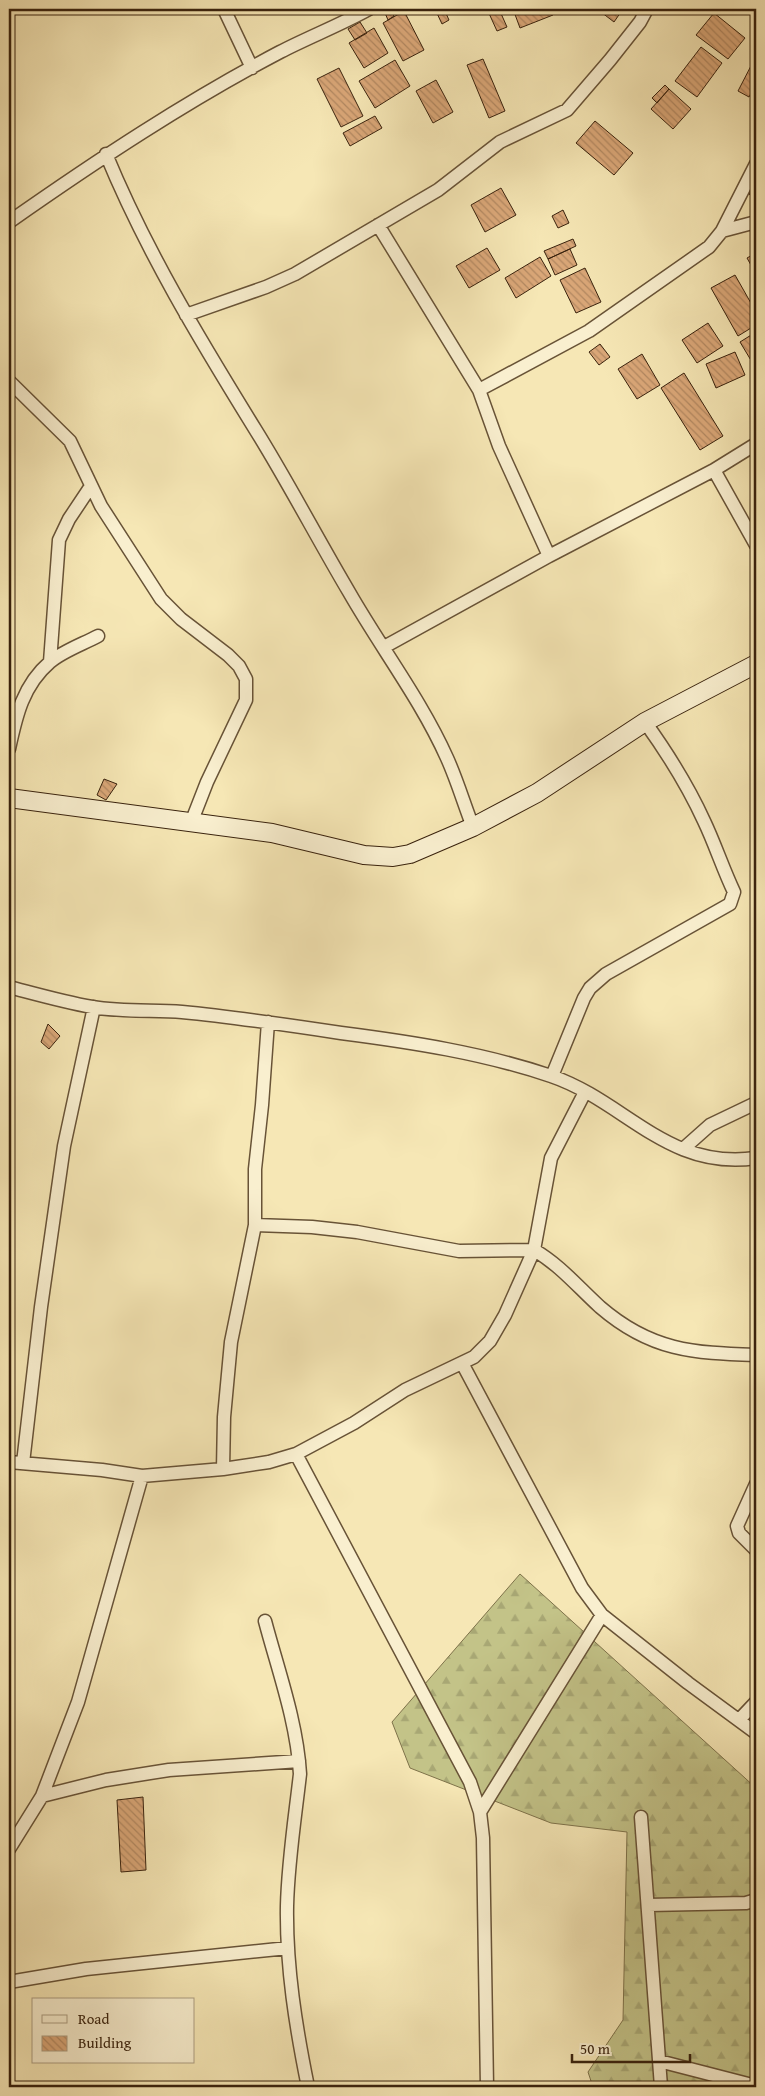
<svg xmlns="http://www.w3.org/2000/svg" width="765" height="2096" viewBox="0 0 765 2096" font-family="'Gentium Book Plus',serif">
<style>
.forest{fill:url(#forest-firs);stroke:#7e724a}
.building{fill:url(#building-back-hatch);stroke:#39220d}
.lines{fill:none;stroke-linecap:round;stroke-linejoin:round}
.street-casing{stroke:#685337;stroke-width:15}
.secondary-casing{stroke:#39220d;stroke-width:20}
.street{stroke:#f9efcf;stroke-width:12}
.secondary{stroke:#f9efcf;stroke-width:18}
</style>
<defs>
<pattern id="forest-firs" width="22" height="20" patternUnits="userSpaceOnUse" patternTransform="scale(1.25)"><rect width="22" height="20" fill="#c3c388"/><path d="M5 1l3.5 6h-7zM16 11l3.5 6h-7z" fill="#a8a774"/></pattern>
<pattern id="building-back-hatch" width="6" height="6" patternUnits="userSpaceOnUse" patternTransform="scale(1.25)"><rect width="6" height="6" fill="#daa778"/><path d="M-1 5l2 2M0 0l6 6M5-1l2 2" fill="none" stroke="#b28861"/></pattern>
</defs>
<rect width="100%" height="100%" fill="#f6e7b5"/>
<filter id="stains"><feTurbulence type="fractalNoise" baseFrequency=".004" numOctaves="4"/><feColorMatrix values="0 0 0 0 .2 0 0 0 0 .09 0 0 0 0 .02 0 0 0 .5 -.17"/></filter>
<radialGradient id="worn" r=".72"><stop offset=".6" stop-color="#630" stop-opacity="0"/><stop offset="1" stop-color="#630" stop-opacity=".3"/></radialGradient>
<path class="forest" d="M 520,1574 L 756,1788 L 756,2087 L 593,2087 L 588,2072 L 623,2020 L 627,1832 L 551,1823 L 410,1768 L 392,1722 Z"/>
<path class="building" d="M 435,9 L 444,9 L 449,20 L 442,24 Z
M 487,9 L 499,9 L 507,27 L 497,31 Z
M 513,9 L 551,9 L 553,15 L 520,28 Z
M 597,9 L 623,9 L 614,22 Z
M 391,10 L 394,16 L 388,20 L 385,13 Z
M 404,11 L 424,50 L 403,61 L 383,23 Z
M 714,13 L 745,38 L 728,59 L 696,35 Z
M 360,22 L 367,33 L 355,40 L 348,29 Z
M 374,28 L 388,53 L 364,68 L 349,43 Z
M 701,47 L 722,63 L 697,97 L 675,81 Z
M 483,59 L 505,111 L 489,118 L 467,65 Z
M 395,60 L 410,86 L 375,108 L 359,81 Z
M 754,60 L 756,62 L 756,84 L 749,97 L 738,91 Z
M 339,68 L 363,116 L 341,127 L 317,79 Z
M 436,80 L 453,112 L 433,123 L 416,91 Z
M 665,85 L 669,89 L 657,103 L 652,98 Z
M 669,89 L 691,109 L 673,129 L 651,109 Z
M 375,116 L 382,128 L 350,146 L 343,133 Z
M 595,121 L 633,153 L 614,175 L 576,143 Z
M 756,184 L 756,199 L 749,194 Z
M 501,188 L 516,215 L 485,232 L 471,205 Z
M 563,210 L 569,223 L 558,228 L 552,216 Z
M 573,239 L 576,246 L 548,259 L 544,251 Z
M 487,248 L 500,270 L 469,288 L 456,266 Z
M 570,249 L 577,265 L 555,275 L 548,259 Z
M 756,253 L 756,274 L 747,258 Z
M 540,257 L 551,276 L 516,298 L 505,278 Z
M 585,268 L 601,302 L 576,313 L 560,280 Z
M 735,275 L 756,312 L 756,325 L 738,336 L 711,288 Z
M 708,323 L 723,346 L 697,363 L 682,340 Z
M 756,332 L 756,366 L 755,367 L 740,342 Z
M 600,344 L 610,357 L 599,365 L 589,352 Z
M 735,352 L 745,375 L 716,388 L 706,364 Z
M 642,354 L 660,385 L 637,399 L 618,369 Z
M 684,373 L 723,436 L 700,450 L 661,388 Z
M 104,779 L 117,784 L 106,800 L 97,795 Z
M 48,1024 L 60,1036 L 49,1049 L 41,1042 Z
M 143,1797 L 146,1870 L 121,1872 L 117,1800 Z"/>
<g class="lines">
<g class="street-casing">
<path id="street" d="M 224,9 L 252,68
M 106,154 C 146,251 200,340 255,429 C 288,482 317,538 349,592 C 381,648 421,700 447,758 C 457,780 464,804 473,827
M 9,222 C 96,161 185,102 280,52 C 309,37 340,25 369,9
M 378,225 L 479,390 L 499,446 L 549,556
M 722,231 L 756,222
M 186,315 L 266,287 L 295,274 L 438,190 L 500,142 L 567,110 L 610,60 L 640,22 L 647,9
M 9,381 L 70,441 L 101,506 L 161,599 L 181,619 L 228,655 L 239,666 L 246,679 L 246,700 L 207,782 L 191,823
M 479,390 L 589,331 L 709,247 L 722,231 L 756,164
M 714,470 L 756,545
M 384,647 L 549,556 L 714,470 L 756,444
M 50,662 L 59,540 L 69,519 L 91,486
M 9,749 C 16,716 23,685 50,662 C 63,651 83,644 98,636
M 9,987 C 36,994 64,1002 92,1007 C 122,1012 153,1010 182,1012 C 235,1017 288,1025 341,1033 C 411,1042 483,1053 551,1076 C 625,1101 668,1171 756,1158
M 552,1076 L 584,998 L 590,988 L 606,974 L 730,904 L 734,892 C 723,869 715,844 704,821 C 688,786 668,754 645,722
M 683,1149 L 710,1125 L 756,1103
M 255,1225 L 312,1227 L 357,1232 L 459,1251 L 534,1250 L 551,1158 L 585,1092
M 462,1363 L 582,1588 L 602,1615 L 688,1683 L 756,1733
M 296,1454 L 470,1782 L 480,1812 L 483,1838 L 487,2087
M 9,1462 L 102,1470 L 142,1476 L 223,1469 L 269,1462 L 296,1454 L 354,1423 L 405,1390 L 474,1357 L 490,1341 L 505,1315 L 534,1250 C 560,1265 578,1287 600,1307 C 651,1351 693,1353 756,1355
M 23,1463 L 41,1307 L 64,1146 L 94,1007
M 223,1469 L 224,1417 L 231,1342 L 255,1225 L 255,1169 L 262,1105 L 268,1022
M 756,1484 L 737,1526 L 739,1533 L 756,1550
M 265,1621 C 278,1670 297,1722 300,1774 C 295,1818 288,1862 287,1906 C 286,1967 296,2028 308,2087
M 739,1720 L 756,1702
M 42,1796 L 106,1780 L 169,1770 L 299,1761
M 480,1812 L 602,1615
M 641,1817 L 661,2087
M 9,1849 L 42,1796 L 78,1702 L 142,1476
M 648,1905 L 746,1903 L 756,1900
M 9,1982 L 86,1969 L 288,1948
M 659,2061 L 756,2086"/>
</g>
<g class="secondary-casing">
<path id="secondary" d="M 9,798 L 272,833 L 364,855 L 393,857 L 410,854 L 473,827 L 537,793 L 645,722 L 756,664"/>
</g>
<use href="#street" class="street"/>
<use href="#secondary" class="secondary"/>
</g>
<rect width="765" height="2096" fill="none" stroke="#f6e7b5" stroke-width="30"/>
<rect x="10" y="10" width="745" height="2076" fill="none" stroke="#39220d" stroke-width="2.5"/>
<rect x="15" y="15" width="735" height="2066" fill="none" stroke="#39220d"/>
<rect x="32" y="1998" width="162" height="65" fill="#f9efcf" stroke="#ac9d81"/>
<rect x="42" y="2015" width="25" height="8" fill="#f9efcf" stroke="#ac9d81"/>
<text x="78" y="2024" font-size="15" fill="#39220d">Road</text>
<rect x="42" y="2036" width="25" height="15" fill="url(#building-back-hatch)" stroke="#ac9d81"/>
<text x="78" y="2048" font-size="15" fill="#39220d">Building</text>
<path d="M572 2054v8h118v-8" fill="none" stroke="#39220d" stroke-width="2.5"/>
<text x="580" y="2054" font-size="15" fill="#39220d" stroke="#f9efcf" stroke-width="4" paint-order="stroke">50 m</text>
<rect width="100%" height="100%" filter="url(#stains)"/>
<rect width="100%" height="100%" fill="url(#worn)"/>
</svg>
